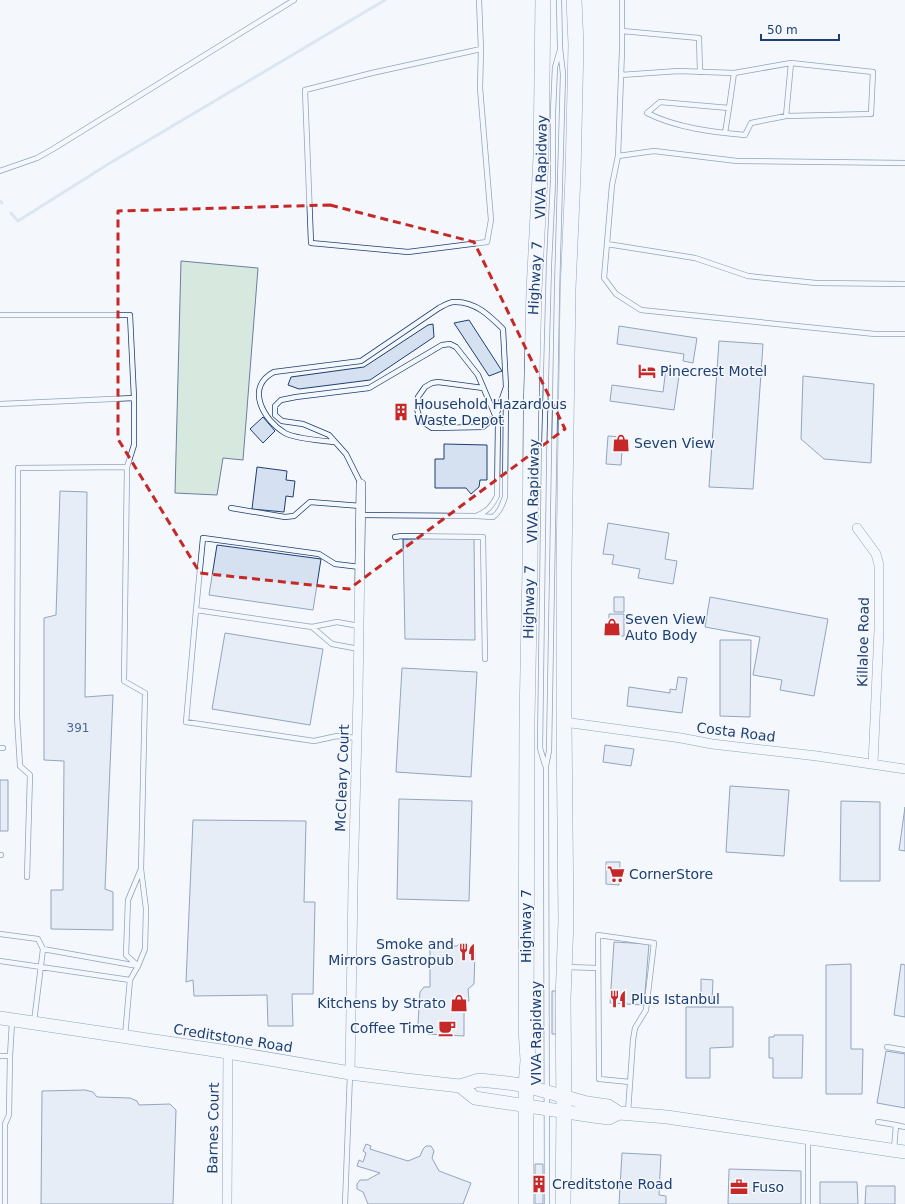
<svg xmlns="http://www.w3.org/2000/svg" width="905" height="1204" viewBox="0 0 905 1204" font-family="'DejaVu Sans',sans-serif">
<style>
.green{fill:#d7e8df;stroke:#687fa3}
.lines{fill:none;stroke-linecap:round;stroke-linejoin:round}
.stream{stroke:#bed0e5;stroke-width:3}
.building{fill:#d5e0f0;stroke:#1d3f73}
.lane-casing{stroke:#1d3f73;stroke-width:6}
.street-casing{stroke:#1d3f73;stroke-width:10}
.secondary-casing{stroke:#1d3f73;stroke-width:14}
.primary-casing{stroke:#1d3f73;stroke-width:16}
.lane{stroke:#f4f7fb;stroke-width:4.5}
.street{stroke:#f4f7fb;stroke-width:9}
.secondary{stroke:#f4f7fb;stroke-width:13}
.primary{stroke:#f4f7fb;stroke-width:15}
.marked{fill:none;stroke:#c62828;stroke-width:3;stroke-dasharray:8 5;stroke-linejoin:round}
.labels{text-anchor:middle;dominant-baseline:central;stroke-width:3;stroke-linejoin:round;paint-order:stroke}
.number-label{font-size:12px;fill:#4b6792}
.street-label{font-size:14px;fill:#1d3f73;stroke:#f4f7fb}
.poi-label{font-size:14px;fill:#1d3f73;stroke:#f4f7fb;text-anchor:start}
</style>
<rect width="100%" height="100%" fill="#f4f7fb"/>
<path class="green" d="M 181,261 L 258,268 L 243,460 L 223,458 L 217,495 L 175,493 Z"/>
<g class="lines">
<path class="stream" d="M 0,201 L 2,203
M 11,213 L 18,221 L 110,163 L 385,0"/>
</g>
<path class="building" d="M 469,320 L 502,371 L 489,376 L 454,323 Z
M 433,324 L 434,337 L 370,380 L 299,389 L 288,385 L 291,377 L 364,367 L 428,325 Z
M 619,326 L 697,338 L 693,363 L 683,361 L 684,354 L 617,344 Z
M 719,341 L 763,344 L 753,489 L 709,487 Z
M 666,368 L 680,369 L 674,410 L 610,401 L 612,385 L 663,392 Z
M 803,376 L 874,384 L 871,463 L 824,459 L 801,439 Z
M 397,405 L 405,405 L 405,419 L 397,419 Z
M 263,417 L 275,431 L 263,443 L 250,429 Z
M 608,436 L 623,437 L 621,465 L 606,464 Z
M 444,444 L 487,445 L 487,480 L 480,480 L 479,487 L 471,494 L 466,488 L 435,488 L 435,459 L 444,459 Z
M 257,467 L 287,471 L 286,480 L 295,481 L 293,497 L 286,496 L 284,512 L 252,509 Z
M 60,491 L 87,492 L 85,697 L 113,695 L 105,889 L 113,892 L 113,930 L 51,929 L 51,890 L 63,890 L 64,761 L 44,760 L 44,618 L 56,615 Z
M 608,523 L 669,533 L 665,559 L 677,561 L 673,584 L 638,578 L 640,569 L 612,564 L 614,555 L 603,554 Z
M 474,538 L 475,640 L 405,639 L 403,539 Z
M 217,545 L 321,559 L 313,610 L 209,595 Z
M 614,597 L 624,597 L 624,612 L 614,612 Z
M 710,597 L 828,619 L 814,696 L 780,690 L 782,680 L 753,675 L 760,637 L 705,627 Z
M 609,614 L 624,614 L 624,636 L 609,636 Z
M 225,633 L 323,649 L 310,725 L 212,709 Z
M 720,640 L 751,640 L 750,717 L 720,716 Z
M 402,668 L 477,672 L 471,777 L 396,772 Z
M 678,677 L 687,678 L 682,713 L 627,706 L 629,687 L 670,693 L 670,689 L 676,690 Z
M 605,745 L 634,749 L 631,766 L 603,762 Z
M 0,780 L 8,780 L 8,831 L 0,831 Z
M 730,786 L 789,790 L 784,856 L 726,852 Z
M 399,799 L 472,801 L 469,901 L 397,899 Z
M 841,801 L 880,802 L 880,881 L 840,881 Z
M 905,807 L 905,851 L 899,850 Z
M 193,820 L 306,821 L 304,902 L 315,902 L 313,994 L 292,994 L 293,1026 L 268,1026 L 267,995 L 194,996 L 193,980 L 186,982 Z
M 606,862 L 620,862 L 619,885 L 606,884 Z
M 430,942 L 441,942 L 444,946 L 457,946 L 460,943 L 466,943 L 475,953 L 474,984 L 468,989 L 469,1001 L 464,1001 L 464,1036 L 428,1034 L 418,1024 L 420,992 L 424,987 L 430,987 Z
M 614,942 L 649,944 L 644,1005 L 610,1003 Z
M 851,964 L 851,1049 L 863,1049 L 862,1094 L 826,1094 L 826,965 Z
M 901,964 L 905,965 L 905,1017 L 894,1015 Z
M 701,979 L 713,980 L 712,1002 L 701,1002 Z
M 552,991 L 559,991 L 559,1034 L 552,1034 Z
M 686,1007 L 733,1007 L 733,1047 L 710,1048 L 710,1078 L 686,1078 Z
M 774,1035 L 803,1035 L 802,1078 L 773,1078 L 773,1058 L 769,1058 L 769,1037 L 774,1037 Z
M 886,1051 L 905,1054 L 905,1108 L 877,1103 Z
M 85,1090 L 93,1092 L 97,1097 L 130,1098 L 137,1101 L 139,1105 L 170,1104 L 176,1110 L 173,1204 L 41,1204 L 42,1091 Z
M 366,1144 L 371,1146 L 370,1149 L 408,1161 L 420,1156 L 423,1149 L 426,1146 L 431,1146 L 434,1151 L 432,1158 L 439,1171 L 471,1183 L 463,1204 L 368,1204 L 363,1192 L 357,1189 L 357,1184 L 360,1180 L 367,1180 L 380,1173 L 357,1166 L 359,1160 L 363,1162 L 366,1153 L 363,1151 Z
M 622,1153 L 661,1155 L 659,1195 L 666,1196 L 666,1204 L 619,1204 Z
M 535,1164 L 543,1164 L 543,1204 L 535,1204 Z
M 729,1169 L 801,1171 L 801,1204 L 728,1204 Z
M 820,1182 L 857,1182 L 858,1204 L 820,1204 Z
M 866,1186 L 895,1186 L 895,1204 L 865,1204 Z"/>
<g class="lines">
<g class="lane-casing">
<path id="lane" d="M 479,0 L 481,49 L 480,88 L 491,220 L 487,242 L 408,252 L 311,243 L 305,90 L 372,73 L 481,49
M 622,31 L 699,38 L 700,72
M 621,75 L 678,71 L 734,73 L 791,63 L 873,72 L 871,114 L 786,116 L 751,123 L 745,135 C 712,132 677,128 647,113 L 660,102 L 729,108 L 725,133
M 729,108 L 734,73
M 786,116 L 791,63
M 618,156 L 622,50 L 622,0
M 905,163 L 737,161 L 654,151 L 618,156 L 612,185 L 604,278 L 616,294 L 641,310 L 875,334 L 905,334
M 0,171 L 37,158 L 53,149 L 294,0
M 607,244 L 695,258 L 748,276 L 816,283 L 905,284
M 0,315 L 130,315 L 134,398 L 134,445 L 127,467
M 0,404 L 134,398
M 334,442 C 323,441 294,438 285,433 C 263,420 245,387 274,372 L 361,361 L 439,308 C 443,306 449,302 454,302 C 475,301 490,316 503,329 L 506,387 L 496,416 L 483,427 L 432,428 L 423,422 L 419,416 L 417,409 L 418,397 L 425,387 L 432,383 L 438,382 L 483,388
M 361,484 L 346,454 L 329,435 L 303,424 L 282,421 L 275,415 L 275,406 L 281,400 L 296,397 L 369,388 L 442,345 L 450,344 L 456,347 L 478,375 L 498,422 L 497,496 C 492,506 487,512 476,516
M 231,508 L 285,517 L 294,516 L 310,502 L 361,506
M 361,515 L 476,516 L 493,517 C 500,512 502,505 505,497 L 506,391
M 395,537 L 402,536 L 483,537 L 485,659
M 196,610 L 186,722 L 314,741 L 337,736 L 357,738
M 359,626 L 337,622 L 312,627 L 196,610 L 203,538 L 319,554 L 335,564 L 360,567
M 312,627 L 332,644 L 359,649
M 0,748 L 3,748
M 545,765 L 540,748 L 544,454 L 549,264 L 553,181 L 553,112 L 555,67 L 560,50
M 0,855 L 1,855
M 27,877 L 30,775 L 20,766 L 17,716 L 18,468 L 127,467 L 124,681 L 145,693 L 141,869 L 146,909 L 145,949 L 138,966 L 130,980 L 125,1036
M 0,934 L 38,939 L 43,949 L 138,966
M 0,961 L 130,980
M 137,965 L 126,955 L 128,900 L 141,869
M 566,967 L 598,968
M 34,1022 L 43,949
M 887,1047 L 905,1050
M 0,1056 L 10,1056 L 9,1115 L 5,1124 L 5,1204
M 10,1056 L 12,1022
M 628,1112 L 633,1040 L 635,1028 L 646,1010 L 654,943 L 598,935 L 599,1079 L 630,1082
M 878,1122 L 896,1125
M 808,1139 L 808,1204
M 894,1149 L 896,1125 L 905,1127
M 345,1204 L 350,1074
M 547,1204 L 546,766 L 549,751 L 557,290 L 563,74 L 560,48 L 559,0"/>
</g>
<g class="street-casing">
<path id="street" d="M 857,528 L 876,554 L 879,565 L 879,630 L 873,764
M 564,722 L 681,738 L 712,744 L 817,756 L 905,769
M 350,1073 L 353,884 L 358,695 L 361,484
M 227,1204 L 228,1052"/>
</g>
<g class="secondary-casing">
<path id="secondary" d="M 0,1018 L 228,1052 L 350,1073 L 406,1080 L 460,1086 L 479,1080 L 508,1083 L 526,1086 L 587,1103 L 608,1106 L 619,1113 L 667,1117 L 905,1152
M 460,1086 L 475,1098 L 593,1116 L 609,1118 L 619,1113"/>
</g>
<g class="primary-casing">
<path id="primary" d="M 526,1204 L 526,1086 L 528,1060 L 526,1028 L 527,719 L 530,570 L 531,415 L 534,291 L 541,157 L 543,0
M 563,1204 L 564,1111 L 563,999 L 566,921 L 564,722 L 564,566 L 568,289 L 573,175 L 576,45 L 574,0"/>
</g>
<use href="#lane" class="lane"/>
<use href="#street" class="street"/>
<use href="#secondary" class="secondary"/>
<use href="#primary" class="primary"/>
</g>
<path d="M0 0H905V1204H0ZM 330,205 L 474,242 L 565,429 L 349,589 L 200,573 L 118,439 L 118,211 Z" fill="#f4f7fb" fill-opacity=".55" fill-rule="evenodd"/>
<path class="marked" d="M 330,205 L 474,242 L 565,429 L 349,589 L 200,573 L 118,439 L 118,211 Z"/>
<defs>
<g id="hotel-bare" transform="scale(1.38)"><path d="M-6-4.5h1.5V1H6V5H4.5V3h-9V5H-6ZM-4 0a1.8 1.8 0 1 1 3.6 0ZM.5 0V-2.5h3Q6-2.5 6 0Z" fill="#c62828" stroke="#f4f7fb" stroke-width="2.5" paint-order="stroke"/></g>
<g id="building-bare" transform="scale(1.38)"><path d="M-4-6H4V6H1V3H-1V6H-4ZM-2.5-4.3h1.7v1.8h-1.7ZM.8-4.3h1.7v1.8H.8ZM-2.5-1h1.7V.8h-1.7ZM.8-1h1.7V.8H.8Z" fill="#c62828" stroke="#f4f7fb" stroke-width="2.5" paint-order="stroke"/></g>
<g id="shop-bare" transform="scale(1.38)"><path d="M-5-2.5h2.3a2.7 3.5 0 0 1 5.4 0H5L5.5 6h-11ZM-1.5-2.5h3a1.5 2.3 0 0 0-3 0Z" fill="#c62828" stroke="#f4f7fb" stroke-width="2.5" paint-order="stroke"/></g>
<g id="supermarket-bare" transform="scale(1.38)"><path d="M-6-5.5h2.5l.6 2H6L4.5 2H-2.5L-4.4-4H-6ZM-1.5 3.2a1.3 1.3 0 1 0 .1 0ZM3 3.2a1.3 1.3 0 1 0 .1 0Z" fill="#c62828" stroke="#f4f7fb" stroke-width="2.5" paint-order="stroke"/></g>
<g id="restaurant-bare" transform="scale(1.38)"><path d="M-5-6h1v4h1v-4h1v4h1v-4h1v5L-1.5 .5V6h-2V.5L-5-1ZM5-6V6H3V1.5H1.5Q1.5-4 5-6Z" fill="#c62828" stroke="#f4f7fb" stroke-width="2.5" paint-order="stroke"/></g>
<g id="cafe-bare" transform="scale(1.38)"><path d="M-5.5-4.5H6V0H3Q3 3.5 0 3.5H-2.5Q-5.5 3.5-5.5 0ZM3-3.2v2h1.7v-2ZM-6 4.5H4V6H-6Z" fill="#c62828" stroke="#f4f7fb" stroke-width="2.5" paint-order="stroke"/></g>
<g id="office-bare" transform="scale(1.38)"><path d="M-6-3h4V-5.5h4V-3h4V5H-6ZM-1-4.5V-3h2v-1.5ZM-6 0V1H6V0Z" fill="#c62828" stroke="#f4f7fb" stroke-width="2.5" paint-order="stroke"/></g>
</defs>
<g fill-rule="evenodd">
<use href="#hotel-bare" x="647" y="371"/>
<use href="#building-bare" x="401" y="412"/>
<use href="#shop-bare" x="621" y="443"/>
<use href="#shop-bare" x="612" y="627"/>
<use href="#supermarket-bare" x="616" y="874"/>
<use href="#restaurant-bare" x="467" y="952"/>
<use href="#restaurant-bare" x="618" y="999"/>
<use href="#shop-bare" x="459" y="1003"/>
<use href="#cafe-bare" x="447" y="1028"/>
<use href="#building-bare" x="539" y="1184"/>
<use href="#office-bare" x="739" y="1187"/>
</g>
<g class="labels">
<g class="number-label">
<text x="78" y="728">391</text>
</g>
<g class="street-label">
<text transform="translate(541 167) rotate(-89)">VIVA Rapidway</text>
<text transform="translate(535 278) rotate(-87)">Highway 7</text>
<text transform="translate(533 491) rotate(-89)">VIVA Rapidway</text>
<text transform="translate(529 602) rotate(-89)">Highway 7</text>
<text transform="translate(863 642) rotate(-89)">Killaloe Road</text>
<text transform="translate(736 732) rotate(7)">Costa Road</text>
<text transform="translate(342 778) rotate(-88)">McCleary Court</text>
<text transform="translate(526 926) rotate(-90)">Highway 7</text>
<text transform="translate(536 1033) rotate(-90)">VIVA Rapidway</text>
<text transform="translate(233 1038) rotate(9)">Creditstone Road</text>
<text transform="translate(213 1128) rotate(-89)">Barnes Court</text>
</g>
<g class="poi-label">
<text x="660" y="371">Pinecrest Motel</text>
<text x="414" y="404">Household Hazardous<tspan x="414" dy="16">Waste Depot</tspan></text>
<text x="634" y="443">Seven View</text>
<text x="625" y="619">Seven View<tspan x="625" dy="16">Auto Body</tspan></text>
<text x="629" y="874">CornerStore</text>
<text x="454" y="944" text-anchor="end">Smoke and<tspan x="454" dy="16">Mirrors Gastropub</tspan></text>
<text x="631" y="999">Plus Istanbul</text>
<text x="446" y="1003" text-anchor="end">Kitchens by Strato</text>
<text x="434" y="1028" text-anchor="end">Coffee Time</text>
<text x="552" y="1184">Creditstone Road</text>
<text x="752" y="1187">Fuso</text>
</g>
</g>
<path d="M761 34v6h78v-6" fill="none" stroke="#1d3f73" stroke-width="2"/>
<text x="767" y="34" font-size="12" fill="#1d3f73" stroke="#f4f7fb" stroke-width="3" paint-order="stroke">50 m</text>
</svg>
